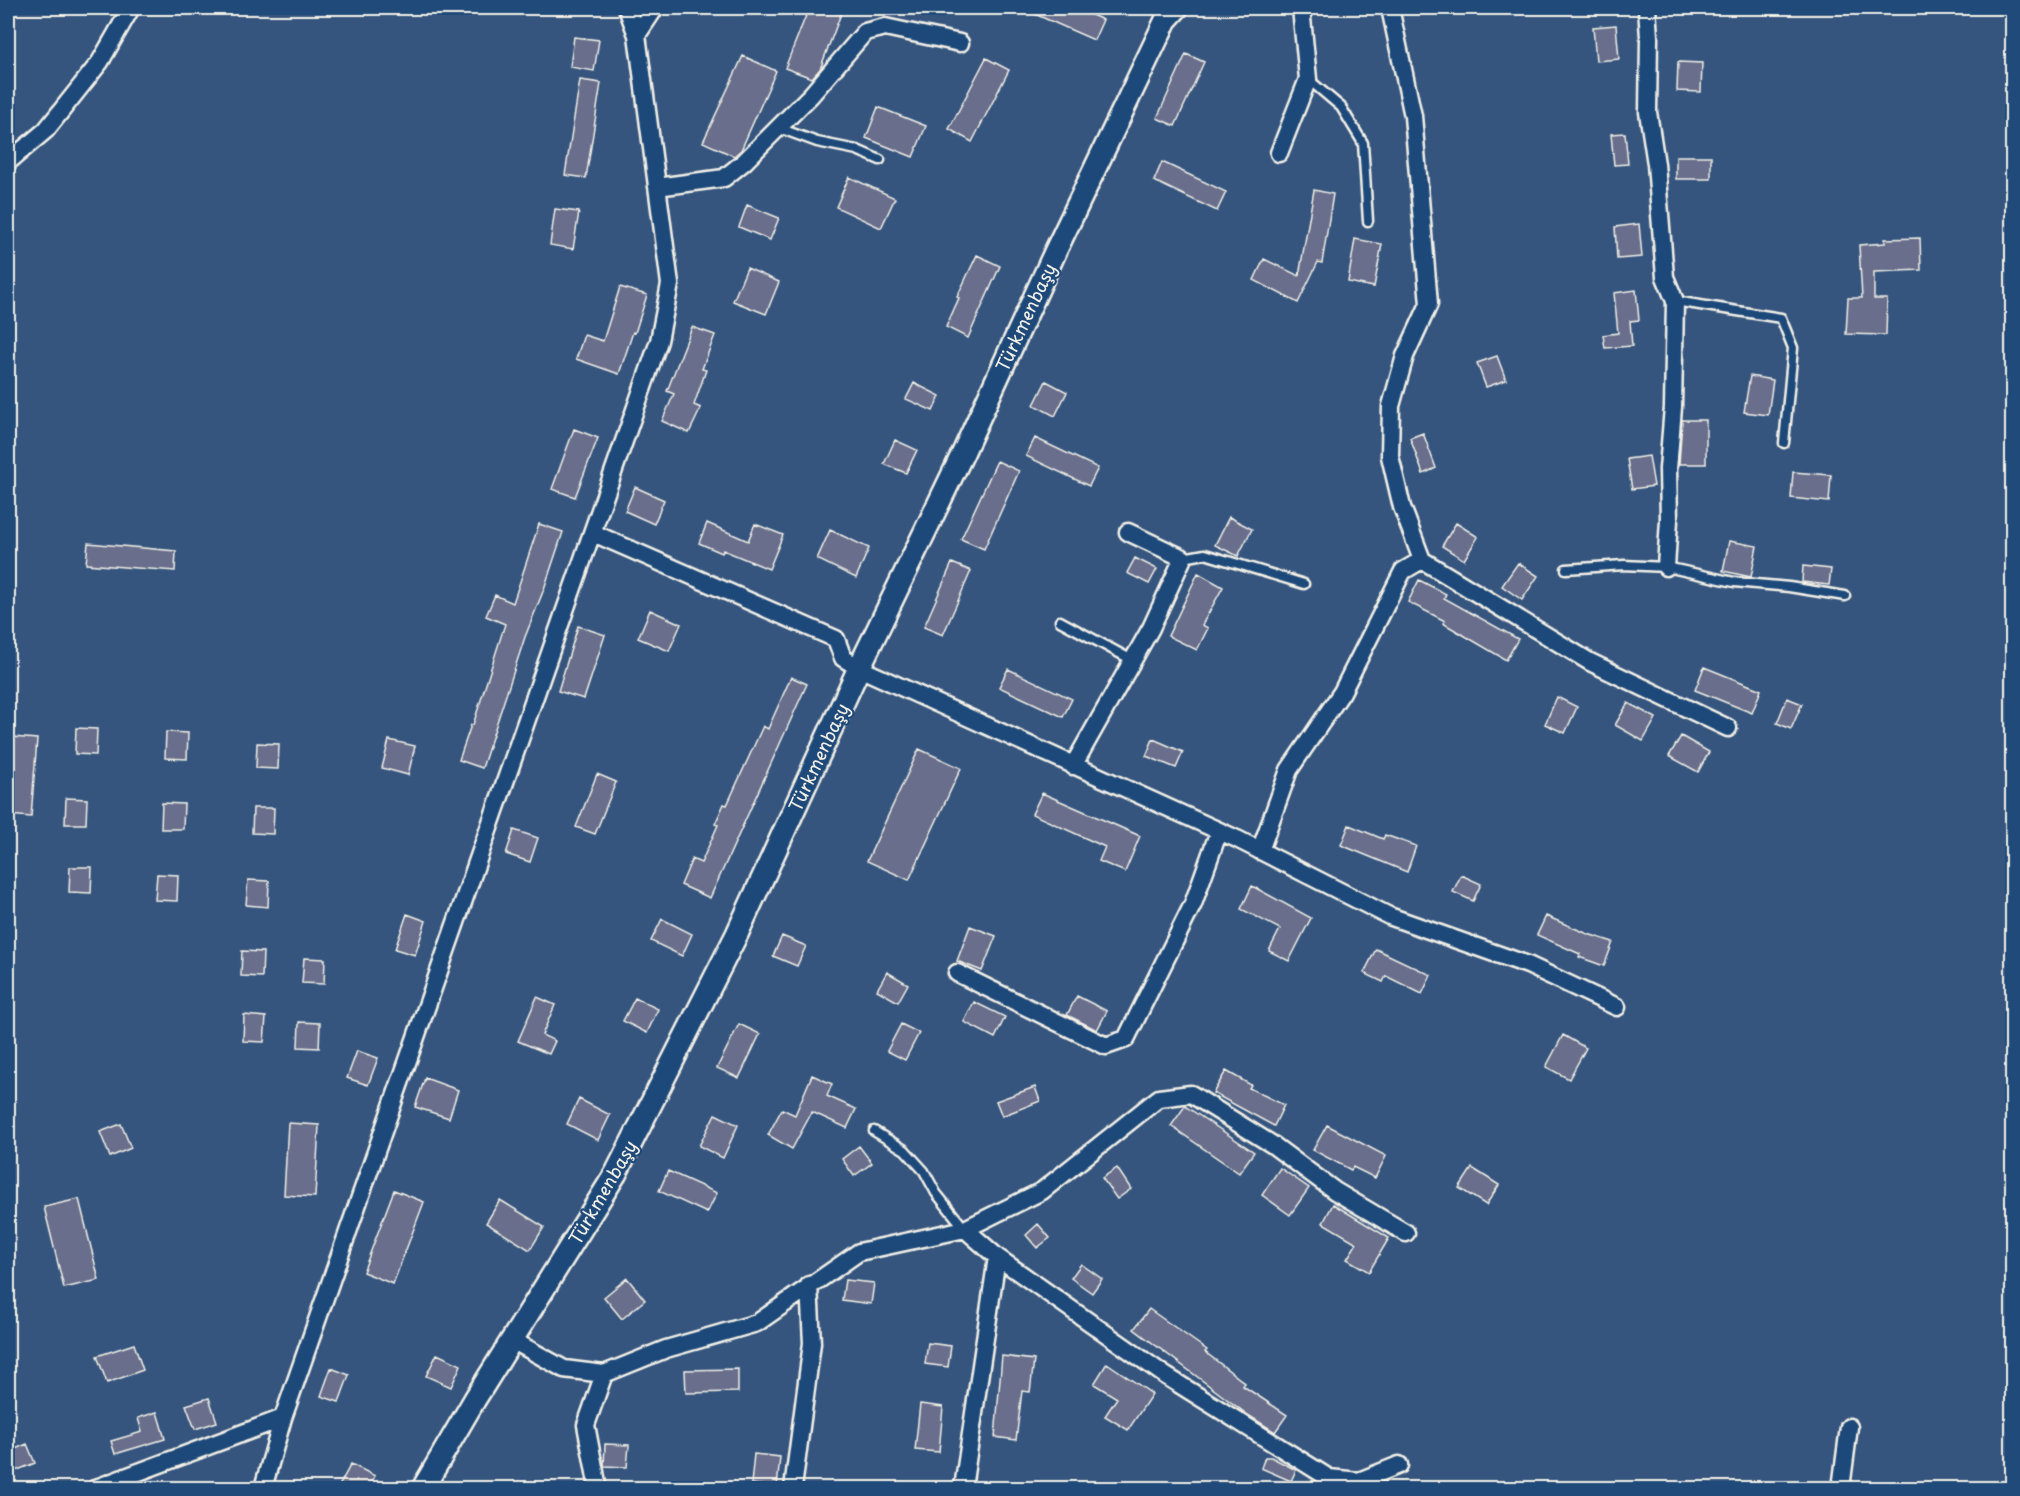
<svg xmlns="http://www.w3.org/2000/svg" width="2020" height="1496" viewBox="0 0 2020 1496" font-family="'Playpen Sans',sans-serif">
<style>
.building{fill:#676e8b;stroke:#f4f1e8;stroke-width:1.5}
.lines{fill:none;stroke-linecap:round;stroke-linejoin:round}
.service-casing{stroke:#f4f1e8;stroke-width:13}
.minor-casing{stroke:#f4f1e8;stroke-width:21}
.tertiary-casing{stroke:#f4f1e8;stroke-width:26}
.service{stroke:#1f4a7a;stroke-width:8}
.minor{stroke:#1f4a7a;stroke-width:16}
.tertiary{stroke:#1f4a7a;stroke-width:21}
.labels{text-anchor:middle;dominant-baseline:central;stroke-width:4.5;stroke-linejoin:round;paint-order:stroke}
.street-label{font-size:18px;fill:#f4f1e8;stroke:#1f4a7a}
</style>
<rect width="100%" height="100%" fill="#35557f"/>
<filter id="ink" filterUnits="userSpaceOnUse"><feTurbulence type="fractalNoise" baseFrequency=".0167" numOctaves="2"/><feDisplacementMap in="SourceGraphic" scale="12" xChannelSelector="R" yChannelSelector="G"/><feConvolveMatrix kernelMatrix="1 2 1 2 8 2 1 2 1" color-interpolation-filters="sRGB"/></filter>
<g filter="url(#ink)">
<path class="building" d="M 809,8 L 833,8 L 842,11 L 820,69 L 812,78 L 785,68 Z
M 1021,8 L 1076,8 L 1103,20 L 1094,40 Z
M 1616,25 L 1619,59 L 1596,61 L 1593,27 Z
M 574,37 L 599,40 L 594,71 L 570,67 Z
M 1186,54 L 1204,62 L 1175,126 L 1157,118 Z
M 743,56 L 776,71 L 741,150 L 734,156 L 703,142 Z
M 986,58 L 1009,70 L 972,142 L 949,129 Z
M 1678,62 L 1702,63 L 1701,92 L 1677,91 Z
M 580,80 L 601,83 L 586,178 L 565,175 Z
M 878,107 L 926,126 L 913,157 L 866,138 Z
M 1625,133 L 1628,164 L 1614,165 L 1611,134 Z
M 1676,156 L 1711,156 L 1711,179 L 1676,179 Z
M 1162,162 L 1226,192 L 1217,211 L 1154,181 Z
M 849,177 L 895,198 L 881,228 L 836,207 Z
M 1314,190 L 1333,194 L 1322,263 L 1318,262 L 1298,303 L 1254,280 L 1264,259 L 1299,276 Z
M 747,205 L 779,218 L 770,240 L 739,227 Z
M 555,209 L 579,212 L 573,249 L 550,245 Z
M 1639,224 L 1642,257 L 1617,259 L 1615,227 Z
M 1920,238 L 1921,270 L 1874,272 L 1874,299 L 1887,299 L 1886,335 L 1846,334 L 1848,298 L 1862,298 L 1859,245 L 1885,243 L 1885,239 Z
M 1355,239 L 1382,244 L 1374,287 L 1348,282 Z
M 977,255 L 1000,266 L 968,338 L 946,327 L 959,298 L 957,297 Z
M 747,268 L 779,282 L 766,314 L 733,301 Z
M 620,287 L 647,295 L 635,333 L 633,332 L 619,374 L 576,359 L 584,335 L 603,341 Z
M 1636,290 L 1639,320 L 1630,321 L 1632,346 L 1605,348 L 1603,335 L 1618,333 L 1614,293 Z
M 692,327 L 715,335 L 702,369 L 706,370 L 694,405 L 701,408 L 689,433 L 662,421 L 674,394 L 667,391 Z
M 1497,356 L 1506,380 L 1486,387 L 1477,363 Z
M 1750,376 L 1773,380 L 1768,415 L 1744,412 Z
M 1046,381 L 1067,392 L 1055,416 L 1034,405 Z
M 914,383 L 940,396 L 933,411 L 906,399 Z
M 1682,420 L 1706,420 L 1706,464 L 1679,464 Z
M 574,429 L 598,438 L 575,497 L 552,489 Z
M 1423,433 L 1436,468 L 1423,474 L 1410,438 Z
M 1035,438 L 1098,468 L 1089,486 L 1026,456 Z
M 895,440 L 917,450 L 906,473 L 884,464 Z
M 1649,456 L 1654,486 L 1632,489 L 1627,459 Z
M 997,461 L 1019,471 L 984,549 L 961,539 Z
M 1793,472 L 1831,475 L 1829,502 L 1791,498 Z
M 635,487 L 664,500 L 654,524 L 625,511 Z
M 1229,517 L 1252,529 L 1238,556 L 1215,545 Z
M 707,523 L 748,541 L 755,524 L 783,535 L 769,569 L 723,550 L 722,553 L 699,543 Z
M 1456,523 L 1478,537 L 1464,560 L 1442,546 Z
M 539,524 L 563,532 L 544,589 L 525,637 L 482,768 L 459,760 L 471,725 L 473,725 L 505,624 L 486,616 L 495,595 L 513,603 Z
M 830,530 L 869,548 L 856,578 L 817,559 Z
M 1729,541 L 1757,546 L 1751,577 L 1723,571 Z
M 88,543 L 176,551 L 175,571 L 86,564 Z
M 1135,558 L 1157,569 L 1149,584 L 1127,573 Z
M 952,563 L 971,571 L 943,635 L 924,627 Z
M 1518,563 L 1538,576 L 1522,600 L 1502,586 Z
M 1803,566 L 1831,569 L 1829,585 L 1802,582 Z
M 1198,573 L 1223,587 L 1202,625 L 1208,628 L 1197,650 L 1168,636 Z
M 1419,580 L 1446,594 L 1444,598 L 1518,639 L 1506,660 L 1443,623 L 1445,621 L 1408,602 Z
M 650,610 L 681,624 L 669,651 L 638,638 Z
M 578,626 L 605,635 L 584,699 L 558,691 Z
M 1704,667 L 1761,690 L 1752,713 L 1695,690 Z
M 1008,669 L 1072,699 L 1063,717 L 999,687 Z
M 791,677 L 807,684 L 710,898 L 681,885 L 692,859 L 701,863 L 718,825 L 715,824 L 724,804 L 727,805 L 763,726 L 768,729 Z
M 1557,697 L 1577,707 L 1565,733 L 1545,724 Z
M 1787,698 L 1802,704 L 1791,729 L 1777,723 Z
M 1628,703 L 1656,718 L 1643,741 L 1615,725 Z
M 76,728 L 97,729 L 96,755 L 75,754 Z
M 166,732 L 188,733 L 187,759 L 165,758 Z
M 1681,736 L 1709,752 L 1698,772 L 1669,756 Z
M 12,737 L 37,739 L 31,817 L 8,815 Z
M 1153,739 L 1183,752 L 1176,768 L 1146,756 Z
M 389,740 L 415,746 L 408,775 L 382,768 Z
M 257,743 L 279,744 L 278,769 L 256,768 Z
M 919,749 L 961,768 L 909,880 L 867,861 Z
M 597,774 L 616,782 L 595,834 L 576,827 Z
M 1042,793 L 1140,836 L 1125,872 L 1099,861 L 1105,847 L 1032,814 Z
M 66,798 L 87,799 L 86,824 L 65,824 Z
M 162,803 L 184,804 L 183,829 L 161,829 Z
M 253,808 L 274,808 L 273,834 L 252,833 Z
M 1349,825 L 1383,839 L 1385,835 L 1416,846 L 1407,872 L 1341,845 Z
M 514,830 L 538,838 L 530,862 L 506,854 Z
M 70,867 L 92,867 L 91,893 L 69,892 Z
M 157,874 L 178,875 L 177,901 L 155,900 Z
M 1461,875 L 1481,884 L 1473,901 L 1453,892 Z
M 248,880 L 269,881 L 268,907 L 246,905 Z
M 1252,886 L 1311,918 L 1289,961 L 1269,951 L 1280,929 L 1241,909 Z
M 407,914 L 426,921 L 415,955 L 395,949 Z
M 1546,916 L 1588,934 L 1613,942 L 1604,966 L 1579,957 L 1580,954 L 1537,935 Z
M 662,919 L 692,934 L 682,956 L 651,941 Z
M 970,926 L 996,936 L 982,971 L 957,961 Z
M 782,936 L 806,946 L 797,966 L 773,956 Z
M 1376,949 L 1431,975 L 1422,994 L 1386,976 L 1383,982 L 1364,973 Z
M 242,951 L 263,952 L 262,977 L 241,976 Z
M 304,958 L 325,959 L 324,984 L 302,983 Z
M 887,972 L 908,984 L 898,1002 L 877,990 Z
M 1077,996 L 1107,1011 L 1097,1030 L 1067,1015 Z
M 537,997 L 555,1005 L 542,1035 L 555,1041 L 549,1054 L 518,1041 Z
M 635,998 L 658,1009 L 647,1033 L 623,1021 Z
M 974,1002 L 1005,1017 L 995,1038 L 964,1022 Z
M 244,1015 L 266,1017 L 264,1042 L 243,1041 Z
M 299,1022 L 320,1023 L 319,1048 L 298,1047 Z
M 739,1024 L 760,1034 L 739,1078 L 717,1068 Z
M 901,1024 L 919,1033 L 905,1060 L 887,1051 Z
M 1563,1035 L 1586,1048 L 1569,1079 L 1546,1067 Z
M 357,1051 L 378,1058 L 368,1085 L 347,1078 Z
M 1226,1071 L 1251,1085 L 1249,1088 L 1284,1105 L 1274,1126 L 1213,1093 Z
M 812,1075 L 832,1084 L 827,1096 L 856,1109 L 847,1128 L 812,1112 L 792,1149 L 768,1135 L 782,1109 L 795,1115 Z
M 425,1078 L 458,1090 L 449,1118 L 415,1107 Z
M 1035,1087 L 1040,1101 L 1002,1116 L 996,1101 Z
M 579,1099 L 610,1115 L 598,1140 L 567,1124 Z
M 1185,1106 L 1254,1152 L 1239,1173 L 1171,1126 Z
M 715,1114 L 738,1125 L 723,1158 L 699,1146 Z
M 288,1123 L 319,1125 L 315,1197 L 284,1195 Z
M 121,1124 L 131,1148 L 110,1157 L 100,1132 Z
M 1327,1125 L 1386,1156 L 1375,1178 L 1353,1167 L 1351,1170 L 1313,1150 Z
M 859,1146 L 872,1163 L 854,1176 L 842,1159 Z
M 1117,1168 L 1131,1189 L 1117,1199 L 1102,1178 Z
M 1280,1168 L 1309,1188 L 1290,1215 L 1262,1195 Z
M 1472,1168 L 1499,1185 L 1486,1205 L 1459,1188 Z
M 668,1171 L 717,1193 L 707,1213 L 659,1191 Z
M 394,1190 L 424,1202 L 393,1284 L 363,1272 Z
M 79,1199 L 99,1280 L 64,1288 L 44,1207 Z
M 500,1200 L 544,1227 L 530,1250 L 486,1223 Z
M 1333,1204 L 1389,1238 L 1369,1272 L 1347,1259 L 1357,1243 L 1323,1223 Z
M 1038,1224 L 1050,1238 L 1037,1248 L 1026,1235 Z
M 1081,1264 L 1102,1279 L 1092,1293 L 1071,1278 Z
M 627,1278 L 645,1300 L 622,1319 L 604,1297 Z
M 845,1280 L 874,1283 L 871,1304 L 842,1300 Z
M 1149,1309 L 1207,1350 L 1205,1352 L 1245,1383 L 1243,1386 L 1287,1415 L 1275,1432 L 1248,1415 L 1134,1329 Z
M 928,1343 L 951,1346 L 948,1367 L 925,1364 Z
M 134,1344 L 143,1370 L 107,1383 L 97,1356 Z
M 437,1354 L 461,1365 L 451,1387 L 426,1376 Z
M 1002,1356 L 1034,1360 L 1030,1392 L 1022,1391 L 1016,1440 L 995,1437 Z
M 1107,1363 L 1152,1394 L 1128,1430 L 1105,1416 L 1117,1398 L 1094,1384 Z
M 331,1368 L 349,1375 L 339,1402 L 321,1396 Z
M 738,1369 L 738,1392 L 686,1393 L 685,1370 Z
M 209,1398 L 217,1422 L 195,1429 L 186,1405 Z
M 920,1404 L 943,1407 L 939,1452 L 915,1450 Z
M 157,1412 L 165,1439 L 115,1454 L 111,1441 L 142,1432 L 138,1418 Z
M 27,1444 L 35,1463 L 8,1474 L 8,1452 Z
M 605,1444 L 629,1445 L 627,1467 L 604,1466 Z
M 754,1454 L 780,1457 L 777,1487 L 751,1484 Z
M 1265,1457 L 1271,1457 L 1296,1470 L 1291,1481 L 1261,1468 Z
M 351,1464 L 375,1476 L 368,1488 L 338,1488 Z"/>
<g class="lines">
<g class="service-casing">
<path id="service" d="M 1308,79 L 1341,107 L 1363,143 L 1368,221
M 779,128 L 817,142 L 857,150 L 880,160
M 1675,301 L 1781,318 L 1793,348 L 1784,443
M 1183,558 L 1205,554 L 1304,584
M 1566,569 L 1624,565 L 1666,567 L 1734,582 L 1789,587 L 1845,596
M 1060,621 L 1132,660
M 874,1131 L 905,1150 L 924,1171 L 936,1193 L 965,1229"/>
</g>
<g class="minor-casing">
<path id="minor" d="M 1390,8 L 1413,116 L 1429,304 L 1405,356 L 1391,406 L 1390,456 L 1402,507 L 1422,560
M 1647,8 L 1649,37 L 1648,112 L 1656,164 L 1665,277 L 1675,301 L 1673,407 L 1668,469 L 1669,520 L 1666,567
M 637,35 L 655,8
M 1279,153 L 1308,79 L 1301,8
M 8,162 L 46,130 L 100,62 L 131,8
M 657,187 L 724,178 L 744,162 L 811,95 L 865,32 L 885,27 L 960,43
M 593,533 L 836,639 L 843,658 L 859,668 L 1237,839 L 1389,916 L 1528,965 L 1617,1007
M 1073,766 L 1151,628 L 1183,558 L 1128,532
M 1260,851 L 1289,770 L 1342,692 L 1403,571 L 1422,560 L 1590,662 L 1728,728
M 957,973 L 1106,1046 L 1126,1039 L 1193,904 L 1219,831
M 965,1229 L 997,1257 L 1166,1376 L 1329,1478 L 1359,1481 L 1399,1465
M 512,1340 L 564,1369 L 604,1374 L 666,1349 L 757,1323 L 859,1252 L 965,1229 L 1042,1191 L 1159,1098 L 1191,1094 L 1273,1145 L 1335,1191 L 1406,1233
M 96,1488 L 283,1418
M 263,1488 L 283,1418 L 659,341 L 670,284 L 637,35 L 627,8
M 598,1488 L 586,1425 L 604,1374
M 793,1488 L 812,1343 L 809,1285
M 963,1488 L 997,1257
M 1841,1488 L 1849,1427"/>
</g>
<g class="tertiary-casing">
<path id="tertiary" d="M 423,1488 L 475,1399 L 616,1173 L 737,934 L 859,668 L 963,453 L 1056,250 L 1166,20 L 1177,8"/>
</g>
<use href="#service" class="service"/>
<use href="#minor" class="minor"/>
<use href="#tertiary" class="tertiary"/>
</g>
</g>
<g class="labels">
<g class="street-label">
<text transform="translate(1025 317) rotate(-65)">Türkmenbaşy</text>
<text transform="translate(818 757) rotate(-65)">Türkmenbaşy</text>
<text transform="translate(602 1192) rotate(-60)">Türkmenbaşy</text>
</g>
</g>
<rect width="2020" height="1496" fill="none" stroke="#1f4a7a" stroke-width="30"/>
<rect x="15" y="15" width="1990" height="1466" fill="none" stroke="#f4f1e8" stroke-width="2" filter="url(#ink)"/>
</svg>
